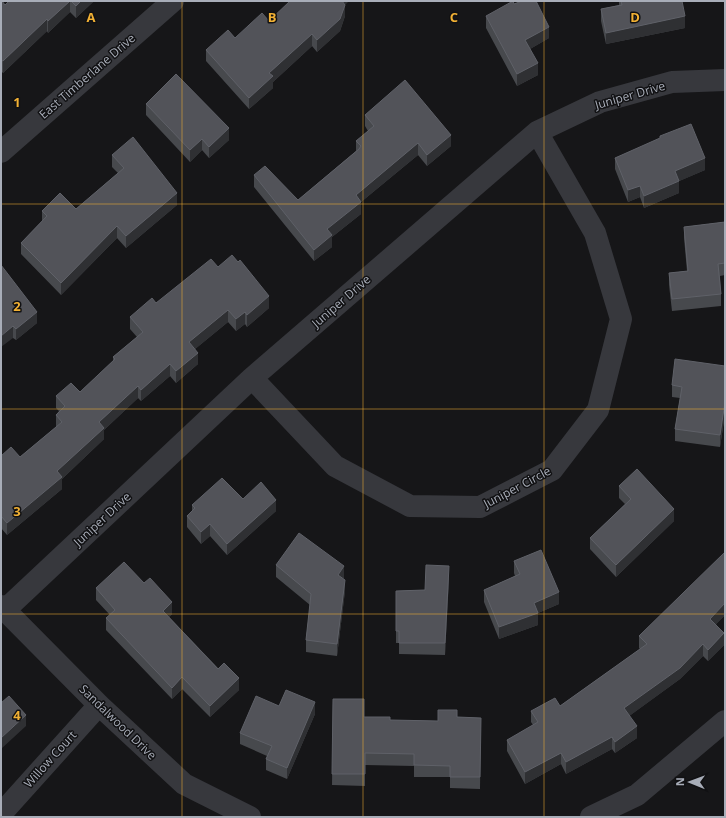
<svg xmlns="http://www.w3.org/2000/svg" width="726" height="818" viewBox="0 0 726 818" font-family="'Open Sans',sans-serif">
<style>
.lines{fill:none;stroke-linecap:round;stroke-linejoin:round}
.minor{stroke:#37383d;stroke-width:22}
.wall{fill:#47494d}
.shaded-wall{fill:#2f3033}
.building{fill:#525359;stroke:#5f6168}
.grid{fill:none;stroke:#f2b134;stroke-width:1;stroke-opacity:0.55}
.labels{text-anchor:middle;dominant-baseline:central;stroke-width:3;stroke-linejoin:round;paint-order:stroke}
.street-label{font-size:12px;fill:#a8adb8;stroke:#111113}
.grid-label{font-size:13px;text-anchor:middle;font-weight:bold;fill:#f2b134;stroke:#111113;stroke-width:3;stroke-linejoin:round;paint-order:stroke}
</style>
<rect width="100%" height="100%" fill="#161618"/>
<g class="lines">
<path class="minor" d="M 1,152 L 173,1
M 252,378 L 335,466 L 410,506 L 480,507 L 552,470 L 598,410 L 621,319 L 595,233 L 537,132
M 1,606 L 99,705 L 184,784 L 250,817
M 5,610 L 252,378 L 537,132 L 600,102 L 672,82 L 725,80
M 1,814 L 99,705
M 591,817 L 637,795 L 725,721"/>
</g>
<path class="wall" d="M 1,1 L 5,5 L 9,1 L 94,1 L 76,18 L 70,12 L 48,33 L 47,31 L 3,73 L 1,71 Z
M 619,1 L 682,1 L 685,28 L 606,44 L 601,21 L 601,9 L 619,5 Z
M 345,4 L 345,16 L 340,31 L 317,52 L 312,46 L 273,82 L 273,88 L 249,109 L 206,61 L 206,50 L 235,38 L 269,21 Z
M 514,4 L 549,38 L 530,49 L 538,75 L 517,86 L 486,28 L 486,16 Z
M 146,104 L 229,140 L 209,158 L 202,150 L 190,162 L 146,115 Z
M 365,115 L 451,146 L 427,166 L 418,155 L 361,202 L 361,214 L 332,237 L 332,247 L 314,261 L 254,187 L 254,175 L 298,200 L 356,151 L 356,141 L 368,131 L 365,126 Z
M 660,136 L 705,170 L 679,181 L 679,193 L 644,208 L 640,197 L 628,202 L 615,169 L 615,158 L 660,139 Z
M 112,155 L 177,205 L 126,248 L 117,238 L 61,295 L 21,254 L 21,243 L 42,221 L 42,211 L 76,209 L 118,173 L 112,167 Z
M 725,222 L 725,275 L 720,276 L 721,294 L 721,306 L 672,311 L 669,285 L 669,273 L 687,271 L 684,238 L 684,227 Z
M 1,265 L 37,323 L 16,340 L 13,338 Z
M 218,267 L 269,308 L 247,327 L 245,324 L 236,331 L 228,322 L 195,349 L 198,364 L 176,383 L 170,376 L 141,401 L 138,398 L 104,430 L 104,439 L 62,479 L 62,489 L 7,535 L 1,528 L 1,456 L 20,457 L 56,427 L 56,415 L 59,411 L 56,408 L 56,396 L 80,392 L 113,361 L 113,357 L 137,337 L 130,329 L 130,317 L 156,303 Z
M 725,366 L 725,414 L 720,447 L 675,441 L 675,429 L 680,398 L 672,397 L 672,385 Z
M 619,486 L 674,521 L 616,577 L 590,549 L 590,538 L 625,504 L 619,498 Z
M 243,499 L 276,511 L 227,555 L 210,536 L 201,544 L 187,527 L 187,516 L 192,511 L 192,505 Z
M 514,561 L 559,604 L 538,613 L 538,625 L 499,639 L 484,602 L 484,590 L 515,576 L 514,573 Z
M 276,565 L 344,577 L 343,579 L 345,591 L 337,656 L 306,652 L 306,640 L 310,605 L 276,577 Z
M 449,578 L 445,655 L 399,654 L 399,643 L 396,643 L 396,591 L 425,590 Z
M 96,588 L 172,614 L 169,617 L 239,690 L 210,717 L 182,689 L 172,699 L 106,630 L 106,618 L 110,615 L 96,600 Z
M 725,615 L 716,624 L 724,645 L 708,661 L 703,656 L 680,679 L 629,716 L 637,738 L 615,753 L 612,749 L 566,774 L 561,764 L 525,784 L 507,751 L 507,740 L 533,725 L 531,722 L 531,711 L 560,706 L 640,649 L 639,648 L 639,636 Z
M 333,699 L 364,717 L 390,720 L 438,721 L 457,717 L 481,718 L 480,789 L 450,788 L 450,777 L 414,777 L 414,766 L 365,765 L 365,786 L 332,785 Z
M 279,706 L 315,714 L 287,779 L 266,770 L 266,759 L 267,756 L 240,744 L 240,733 Z"/>
<path class="shaded-wall" d="M 70,1 L 70,12 L 48,33 L 48,21 Z
M 81,1 L 94,1 L 76,18 L 76,6 Z
M 340,1 L 349,1 L 340,10 Z
M 345,5 L 345,16 L 340,31 L 317,52 L 317,40 Z
M 685,16 L 685,28 L 606,44 L 606,33 Z
M 47,19 L 47,31 L 3,73 L 3,61 Z
M 549,27 L 549,38 L 525,52 L 525,40 Z
M 312,34 L 312,46 L 273,82 L 273,88 L 249,109 L 249,98 L 269,73 Z
M 538,63 L 538,75 L 517,86 L 517,74 Z
M 229,128 L 229,140 L 209,158 L 209,147 Z
M 451,135 L 451,146 L 427,166 L 427,155 Z
M 202,139 L 202,150 L 190,162 L 190,150 Z
M 418,143 L 418,155 L 361,202 L 361,214 L 332,237 L 332,247 L 314,261 L 314,250 L 327,229 L 356,195 Z
M 705,158 L 705,170 L 675,183 L 675,171 Z
M 679,181 L 679,193 L 644,208 L 644,196 Z
M 640,186 L 640,197 L 628,202 L 628,190 Z
M 177,193 L 177,205 L 126,248 L 126,236 Z
M 117,226 L 117,238 L 61,295 L 61,283 Z
M 269,296 L 269,308 L 247,327 L 247,315 Z
M 228,310 L 228,322 L 189,354 L 189,342 Z
M 37,312 L 37,323 L 16,340 L 16,329 Z
M 245,312 L 245,324 L 236,331 L 236,319 Z
M 13,326 L 13,338 L 1,347 L 1,336 Z
M 198,353 L 198,364 L 176,383 L 176,371 Z
M 170,364 L 170,376 L 141,401 L 141,390 Z
M 138,386 L 138,398 L 104,430 L 104,439 L 62,479 L 62,489 L 7,535 L 7,523 L 57,471 L 99,422 Z
M 725,402 L 725,414 L 720,447 L 720,435 Z
M 276,500 L 276,511 L 227,555 L 227,544 Z
M 674,509 L 674,521 L 616,577 L 616,565 Z
M 210,524 L 210,536 L 201,544 L 201,532 Z
M 344,566 L 344,577 L 338,586 L 338,575 Z
M 449,566 L 449,578 L 445,655 L 445,643 Z
M 345,580 L 345,591 L 337,656 L 337,644 Z
M 559,592 L 559,604 L 538,613 L 538,625 L 499,639 L 499,627 L 534,603 Z
M 172,602 L 172,614 L 163,622 L 163,611 Z
M 725,603 L 725,615 L 710,630 L 710,619 Z
M 724,633 L 724,645 L 708,661 L 708,650 Z
M 703,644 L 703,656 L 680,679 L 624,720 L 624,708 Z
M 182,677 L 182,689 L 172,699 L 172,688 Z
M 239,678 L 239,690 L 210,717 L 210,706 Z
M 315,702 L 315,714 L 287,779 L 287,768 Z
M 26,715 L 26,726 L 1,749 L 1,738 Z
M 637,726 L 637,738 L 615,753 L 615,742 Z
M 612,737 L 612,749 L 566,774 L 566,762 Z
M 561,753 L 561,764 L 525,784 L 525,772 Z"/>
<path class="building" d="M 1,1 L 2,1 L 5,5 L 9,1 L 70,1 L 48,21 L 47,19 L 3,61 L 1,60 Z
M 71,1 L 81,1 L 76,6 Z
M 290,1 L 342,1 L 345,5 L 340,19 L 317,40 L 312,34 L 269,73 L 273,76 L 249,98 L 206,50 L 228,30 L 235,38 L 262,13 L 269,21 Z
M 513,1 L 514,4 L 522,1 L 536,1 L 549,27 L 525,40 L 538,63 L 517,74 L 486,16 Z
M 621,1 L 682,1 L 685,16 L 606,33 L 601,9 L 622,5 Z
M 176,74 L 229,128 L 209,147 L 202,139 L 190,150 L 146,104 Z
M 405,80 L 451,135 L 427,155 L 418,143 L 356,195 L 361,202 L 327,229 L 332,235 L 314,250 L 254,175 L 265,166 L 298,200 L 359,149 L 361,146 L 356,141 L 374,126 L 365,115 Z
M 691,124 L 705,158 L 675,171 L 679,181 L 644,196 L 640,186 L 628,190 L 615,158 L 660,138 L 660,136 Z
M 133,137 L 177,193 L 126,236 L 117,226 L 61,283 L 21,243 L 47,216 L 42,211 L 60,193 L 76,209 L 124,168 L 112,155 Z
M 725,222 L 725,263 L 718,264 L 721,294 L 672,299 L 669,273 L 688,271 L 684,227 Z
M 232,255 L 238,262 L 240,260 L 269,296 L 247,315 L 245,312 L 236,319 L 228,310 L 189,342 L 198,353 L 176,371 L 170,364 L 141,390 L 138,386 L 99,422 L 104,428 L 57,471 L 62,477 L 7,523 L 1,516 L 1,456 L 11,447 L 20,457 L 62,422 L 56,415 L 65,406 L 56,396 L 71,383 L 80,392 L 115,359 L 113,357 L 143,332 L 130,317 L 152,298 L 156,303 L 211,259 L 218,267 Z
M 1,265 L 37,312 L 16,329 L 13,326 L 1,336 Z
M 675,359 L 725,366 L 725,402 L 720,435 L 675,429 L 682,387 L 672,385 Z
M 637,469 L 674,509 L 616,565 L 590,538 L 631,499 L 619,486 Z
M 222,478 L 243,499 L 261,482 L 276,500 L 227,544 L 210,524 L 201,532 L 187,516 L 195,508 L 192,505 Z
M 299,533 L 344,566 L 338,575 L 345,580 L 337,644 L 306,640 L 311,594 L 276,565 Z
M 541,550 L 559,592 L 534,603 L 538,613 L 499,627 L 484,590 L 520,574 L 514,561 Z
M 725,552 L 725,603 L 710,619 L 724,633 L 708,650 L 703,644 L 680,668 L 624,708 L 637,726 L 615,742 L 612,737 L 566,762 L 561,753 L 525,772 L 507,740 L 538,722 L 531,711 L 555,698 L 560,706 L 647,644 L 639,636 Z
M 124,562 L 144,583 L 150,578 L 172,602 L 163,611 L 218,669 L 224,663 L 239,678 L 210,706 L 182,677 L 172,688 L 106,618 L 115,610 L 96,588 Z
M 426,565 L 449,566 L 445,643 L 399,643 L 399,631 L 396,631 L 396,591 L 425,590 Z
M 286,690 L 315,702 L 287,768 L 266,759 L 272,746 L 240,733 L 256,696 L 279,706 Z
M 9,696 L 26,715 L 1,738 L 1,703 Z
M 333,699 L 364,699 L 364,717 L 390,717 L 390,720 L 438,721 L 438,710 L 457,710 L 457,717 L 481,718 L 480,777 L 450,777 L 450,766 L 414,765 L 414,754 L 365,753 L 365,774 L 332,774 Z"/>
<path class="grid" d="M 182,1 L 182,817M 363,1 L 363,817M 544,1 L 544,817M 1,204 L 725,204M 1,409 L 725,409M 1,614 L 725,614"/>
<g class="labels">
<g class="street-label">
<text transform="translate(87 76) rotate(-41)">East Timberlane Drive</text>
<text transform="translate(630 95) rotate(-16)">Juniper Drive</text>
<text transform="translate(341 301) rotate(-41)">Juniper Drive</text>
<text transform="translate(517 487) rotate(-28)">Juniper Circle</text>
<text transform="translate(102 519) rotate(-43)">Juniper Drive</text>
<text transform="translate(118 722) rotate(44)">Sandalwood Drive</text>
<text transform="translate(50 759) rotate(-48)">Willow Court</text>
</g>
</g>
<g class="grid-label">
<text x="91" y="22">A</text>
<text x="272" y="22">B</text>
<text x="454" y="22">C</text>
<text x="635" y="22">D</text>
<text x="17" y="107">1</text>
<text x="17" y="311">2</text>
<text x="17" y="516">3</text>
<text x="17" y="720">4</text>
</g>
<rect width="726" height="818" fill="none" stroke="#a8adb8" stroke-width="4"/>
<g transform="translate(690 782) rotate(271)" stroke="#111113" stroke-width="3" paint-order="stroke">
<path d="M0-3L7 15L0 10L-7 15Z" fill="#a8adb8"/>
<text y="-6" font-size="11" font-weight="bold" text-anchor="middle" fill="#a8adb8">N</text>
</g>
</svg>
